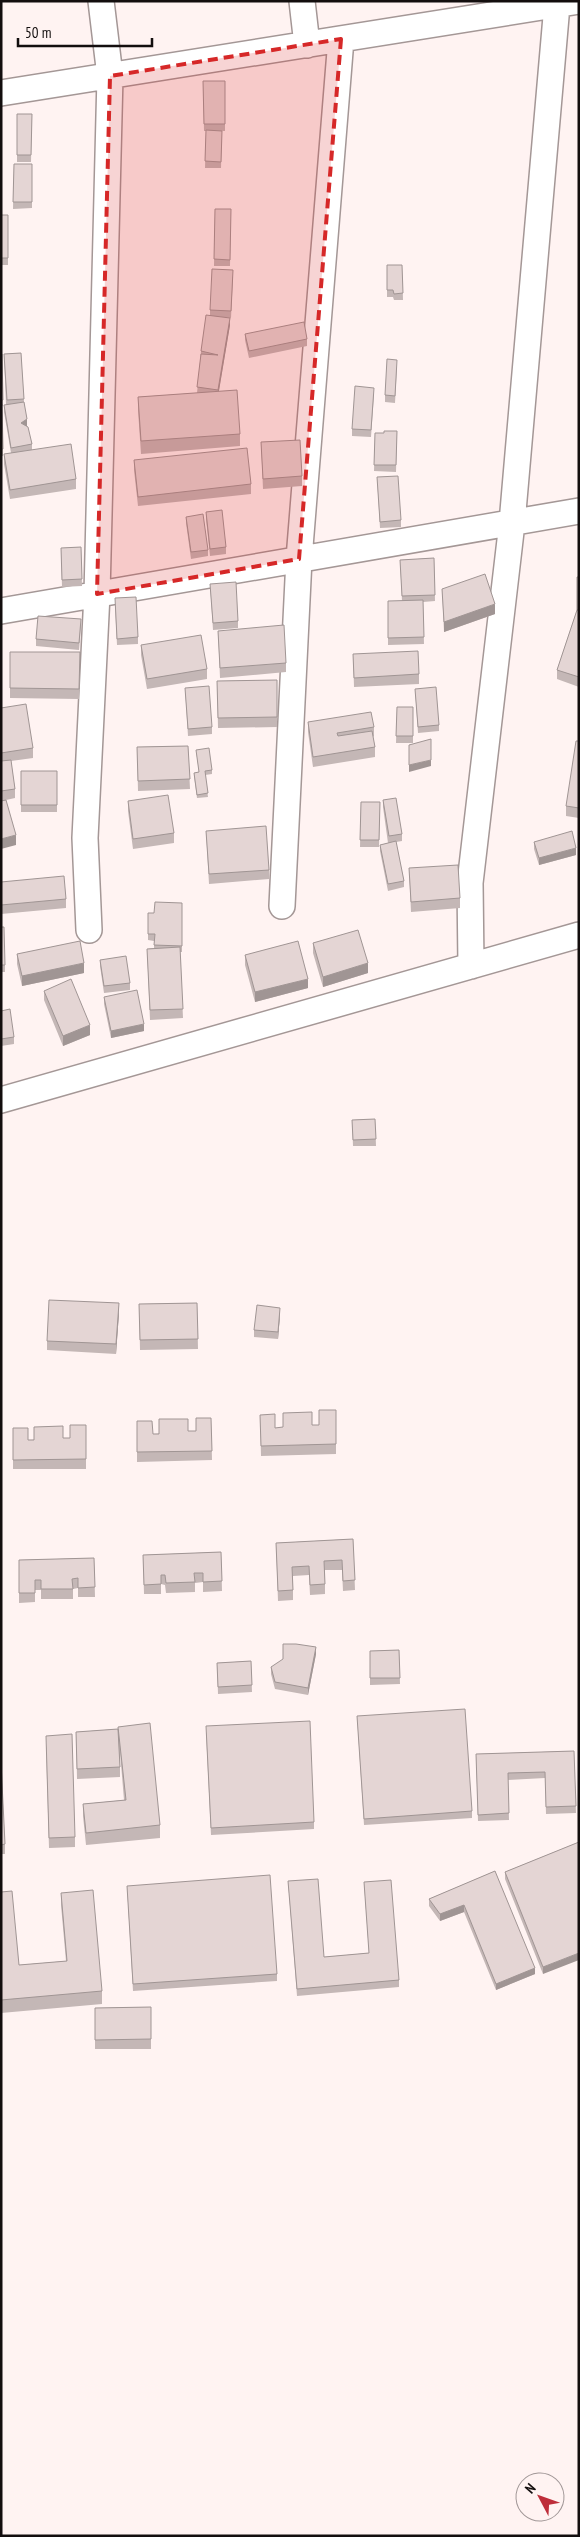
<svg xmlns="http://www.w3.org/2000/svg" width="580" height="2537" viewBox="0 0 580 2537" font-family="'PT Sans Narrow',sans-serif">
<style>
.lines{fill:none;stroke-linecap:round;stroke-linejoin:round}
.minor-casing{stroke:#a49796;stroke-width:28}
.minor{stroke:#fff;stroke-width:25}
.wall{fill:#c4b7b6}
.shaded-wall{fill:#a09594}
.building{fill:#e4d5d4;stroke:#a09594}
.marked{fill:#d62828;fill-opacity:0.2;stroke:#d62828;stroke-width:4;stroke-dasharray:10 6;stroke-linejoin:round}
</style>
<rect width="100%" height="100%" fill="#fff3f2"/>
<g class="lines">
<defs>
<path id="minor" d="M302 1 307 45
M1 93 579 1
M1 611 579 511
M282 906 299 559 341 39
M89 930 85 838 97 594 110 76 101 1
M471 966 470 883 512 523 557 5
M1 1100 579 935"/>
</defs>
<use href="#minor" class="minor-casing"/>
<use href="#minor" class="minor"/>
</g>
<path class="wall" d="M203 81H225V131H222L221 168H205L206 131H204Z
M17 114H32L31 162H17Z
M14 164H32V208L13 209Z
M215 209H231L230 266H214Z
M1 215H8V265H1Z
M387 265H402L403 300H394L393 297H387Z
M233 276 231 318 220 317 230 325 219 391 240 434V446L141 454 138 410V397L197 393 201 351 210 316V310Z
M245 334 307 339V346L249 358 245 340Z
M21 353 24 402 27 426H26L32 444V450L76 479V489L10 499 4 464V454L11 453 4 412V405H6L4 354Z
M1 354 3 400V406H2L3 456H2L1 469Z
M397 366 395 403 385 402V395Z
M374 394 371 437 352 436V429Z
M397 431 396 472 374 471 375 433H384Z
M261 442 302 476V486L263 489Z
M134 460 251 484V494L138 506 134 470Z
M377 477 401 520V527L380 528Z
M206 512 226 547V554L210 556 206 519Z
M186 517 208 550V556L191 559 186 523Z
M81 547 82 586 62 587 61 548Z
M434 558 435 601 423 602 424 644 388 645V601H402L400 560Z
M579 577V687L557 679V670L577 610Z
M210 584 238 621V628L213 630Z
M442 589 495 614 444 632Z
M115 605 138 637V644L117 645Z
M81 626 79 650 36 646V639Z
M218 631 286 663V672L220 678Z
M141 645 207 669V679L147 689 141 655Z
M10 652H80L79 699 10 698Z
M353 654 419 674V684L354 687Z
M277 680V727L218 728 217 681Z
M185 688 212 727V734L188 736Z
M415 689 439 725V731L418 733Z
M397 707H413V743H396Z
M1 708 33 748V758L11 761 15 789V798L6 800 16 845 1 801Z
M308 722 374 727V736L373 737 375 747V757L313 767 308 732Z
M579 741V818L566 816V806Z
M188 746 190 789 138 791 137 747Z
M196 750 212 770V774L205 775 208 797 197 798 194 776V773L199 772Z
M21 771H57V812H21Z
M383 800 402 834V841L396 842 404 881V887L388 891 380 851V845L388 843 383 807Z
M128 801 174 833V843L133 849 128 811Z
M361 802H380L379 847H360Z
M206 831 269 870V879L209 884Z
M534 842 576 855 539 865 534 849Z
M409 868 460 898V908L411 912Z
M1 882 66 899V908L1 914Z
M182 903V952H180L183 1018 150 1020 147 949 154 948V941L148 940V913H154Z
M1 927 5 965V972H1Z
M313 943 368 973 323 987 313 953Z
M17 954 84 973 22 986 17 964Z
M245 955 308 988 255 1002 245 965Z
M100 960 130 983V990L104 993 100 966Z
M44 991 90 1035 63 1046 44 1000Z
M104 997 144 1031 111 1038 104 1004Z
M1 1011 14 1037V1044L1 1046Z
M375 1119 376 1146H353L352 1120Z
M197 1303 198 1349 140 1350 139 1304Z
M119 1313 116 1354 47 1350V1341Z
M280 1315 278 1339 254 1337V1330Z
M336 1410V1454L261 1456 260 1415 275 1428 319 1425Z
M211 1418 212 1460 137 1462V1421L153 1434 196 1431Z
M86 1425V1469H13V1428L28 1440 70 1438Z
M353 1539 355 1590 343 1591 342 1570H325V1594L310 1595 309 1575 293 1576V1600L278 1601 276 1543Z
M221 1552 222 1591 203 1592V1582L195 1583V1592L166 1593 165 1585 161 1584V1594H144L143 1555Z
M94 1558 95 1597H78V1588L73 1589V1599H41V1590H35V1602L19 1603V1560Z
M399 1650 400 1684 370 1685V1651Z
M316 1654 308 1695 275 1689 271 1674V1667Z
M251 1661 252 1692 218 1694 217 1663Z
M357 1716 472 1811V1818L364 1825Z
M118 1729 160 1825V1838L86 1845 83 1816V1804L124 1800 120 1752V1777L77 1779 76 1732Z
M206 1732 314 1822V1829L211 1835Z
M46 1745 75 1837V1847L49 1848Z
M574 1751 576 1813 546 1814 545 1778 508 1780 509 1820 478 1821 476 1754Z
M1 1762 5 1844V1854H1Z
M579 1842 543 1974 505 1879V1872Z
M495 1871 535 1974 496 1990 464 1912 440 1921 429 1906V1899Z
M288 1881 324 1957 369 1953 364 1882 399 1980V1987L297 1996Z
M127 1886 277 1974V1981L133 1991Z
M1 1892 19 1965 66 1961 61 1905V1893L102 1991V2004L1 2013Z
M151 2007V2049H95V2008Z"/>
<path class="shaded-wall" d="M230 318V325L218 396V390Z
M27 419V426L21 430V423Z
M495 604V614L444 632V622Z
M431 760V766L409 772V765Z
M16 835V845L1 849V839Z
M576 848V855L539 865V858Z
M84 963V973L22 986V976Z
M368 963V973L323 987V977Z
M308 979V988L255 1002V992Z
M144 1024V1031L111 1038V1031Z
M90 1025V1035L63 1046V1036Z
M119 1303V1313L116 1354V1344Z
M280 1308V1315L278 1339V1332Z
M316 1647V1654L308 1695V1688Z
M464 1905V1912L440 1921V1914Z
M579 1953V1960L543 1974V1967Z
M535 1968V1974L496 1990V1984Z"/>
<path class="building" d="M203 81H225V124H204Z
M17 114H32L31 155H17Z
M206 130 222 131 221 162 205 161Z
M14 164H32V202H13Z
M215 209H231L230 260 214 259Z
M1 215H8V258H1Z
M387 265H402L403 293 394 294 393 290H387Z
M212 269 233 270 231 311 210 310Z
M206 315 230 318 218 390 197 387 201 354 218 355 201 351Z
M304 322 307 339 249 351 245 334Z
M21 353 24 399 7 400 4 354Z
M1 354H2L3 400H1Z
M387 359 397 360 395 396 385 395Z
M355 386 374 388 371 430 352 429Z
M237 390 240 434 141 441 138 397Z
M24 402 27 419 21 423 28 427 32 444 11 448 4 405Z
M1 404H2L3 449H1Z
M384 431H397L396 465H374L375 433H384Z
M300 440 302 476 263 479 261 442Z
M71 444 76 479 10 490 4 454Z
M247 448 251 484 138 497 134 460Z
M398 476 401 520 380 522 377 477Z
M222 510 226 547 210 549 206 512Z
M203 514 208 550 191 552 186 517Z
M81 547 82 579 62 580 61 548Z
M434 558 435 595 402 596 400 560Z
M485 574 495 604 444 622 442 589Z
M577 577H579V610H577Z
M236 582 238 621 213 623 210 584Z
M136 597 138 637 117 639 115 598Z
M423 600 424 637 388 638V601Z
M577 610H579V677L557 670Z
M38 616 81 619 79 643 36 639Z
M284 625 286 663 220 668 218 631Z
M201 635 207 669 147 679 141 645Z
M418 651 419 674 354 678 353 654Z
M10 652H80L79 689 10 688Z
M277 680V717L218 718 217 681Z
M209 686 212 727 188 729 185 688Z
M436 687 439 725 418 727 415 689Z
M26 704 33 748 1 753V708Z
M397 707H413V736H396Z
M371 712 374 727 337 733 338 736 372 731 375 747 313 757 308 722Z
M431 739V760L409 765V745Z
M576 741H579V808L566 806Z
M188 746 190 779 138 781 137 747Z
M209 748 212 770 205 771 208 793 197 795 194 773 199 772 196 750Z
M11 760 15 789 1 791V761Z
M21 771H57V805H21Z
M168 795 174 833 133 839 128 801Z
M396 798 402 834 389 836 383 800Z
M6 800 16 835 1 839V801Z
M361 802H380L379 840H360Z
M266 826 269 870 209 874 206 831Z
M572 831 576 848 539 858 534 842Z
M396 841 404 881 388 884 380 845Z
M458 865 460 898 411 902 409 868Z
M64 876 66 899 1 905V882Z
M155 902 182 903V946L154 945 155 934H148V913H154Z
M1 927H4L5 965H1Z
M358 930 368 963 323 977 313 943Z
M80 941 84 963 22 976 17 954Z
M298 941 308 979 255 992 245 955Z
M180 947 183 1009 150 1010 147 949Z
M126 956 130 983 104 986 100 960Z
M71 979 90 1025 63 1036 44 991Z
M137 990 144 1024 111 1031 104 997Z
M10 1009 14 1037 1 1039V1011Z
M375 1119 376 1139 353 1140 352 1120Z
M49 1300 119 1303 116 1344 47 1341Z
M197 1303 198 1339 140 1340 139 1304Z
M257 1305 280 1308 278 1332 254 1330Z
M319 1410H336V1444L261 1446 260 1415 275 1414V1428L283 1427V1413L312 1412V1425H319Z
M196 1418H211L212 1451 137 1452V1421H152L153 1434H159V1419H188V1431H196Z
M70 1425H86V1459L13 1460V1428H28V1440H34V1427L63 1426V1438H70Z
M353 1539 355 1580 343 1581 342 1560 324 1561 325 1584 310 1585 309 1566 292 1567 293 1590 278 1591 276 1543Z
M221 1552 222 1581 203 1582V1573H194L195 1582 166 1583 165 1575H161V1584L144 1585 143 1555Z
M94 1558 95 1587 78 1588V1578L72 1579 73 1589H41V1580H35V1593H19V1560Z
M283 1644H296L316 1647 308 1688 275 1682 271 1667 283 1659Z
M399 1650 400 1678H370V1651Z
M251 1661 252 1685 218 1687 217 1663Z
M465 1709 472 1811 364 1819 357 1716Z
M310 1721 314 1822 211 1828 206 1726Z
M150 1723 160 1825 86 1833 83 1804 126 1800 118 1727Z
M118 1729 120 1767 77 1769 76 1732Z
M72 1734 75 1837 49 1838 46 1736Z
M574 1751 576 1806 546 1807 545 1772 508 1773 509 1813 478 1815 476 1754Z
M1 1762 5 1844 1 1845Z
M579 1842V1953L543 1967 505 1872Z
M495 1871 535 1968 496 1984 464 1905 440 1914 429 1899Z
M270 1875 277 1974 133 1984 127 1886Z
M318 1879 324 1957 369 1953 364 1882 391 1880 399 1980 297 1989 288 1881Z
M93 1890 102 1991 1 2000V1892L12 1891 19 1965 67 1961 61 1893Z
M151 2007V2039L95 2040V2008Z"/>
<path class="marked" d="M341 39 299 559 97 594 110 76Z"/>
<rect width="580" height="2537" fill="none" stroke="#130e0e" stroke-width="5"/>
<g transform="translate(540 2497) rotate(311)"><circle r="24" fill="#fff3f2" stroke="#a19797"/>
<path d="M0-4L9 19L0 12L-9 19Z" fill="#be2e3a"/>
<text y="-8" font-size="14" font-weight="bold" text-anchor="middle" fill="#130e0e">N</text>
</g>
<path d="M18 38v8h134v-8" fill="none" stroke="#130e0e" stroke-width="2.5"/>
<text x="25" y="38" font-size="15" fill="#130e0e" stroke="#fff3f2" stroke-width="4" paint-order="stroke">50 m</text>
</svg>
